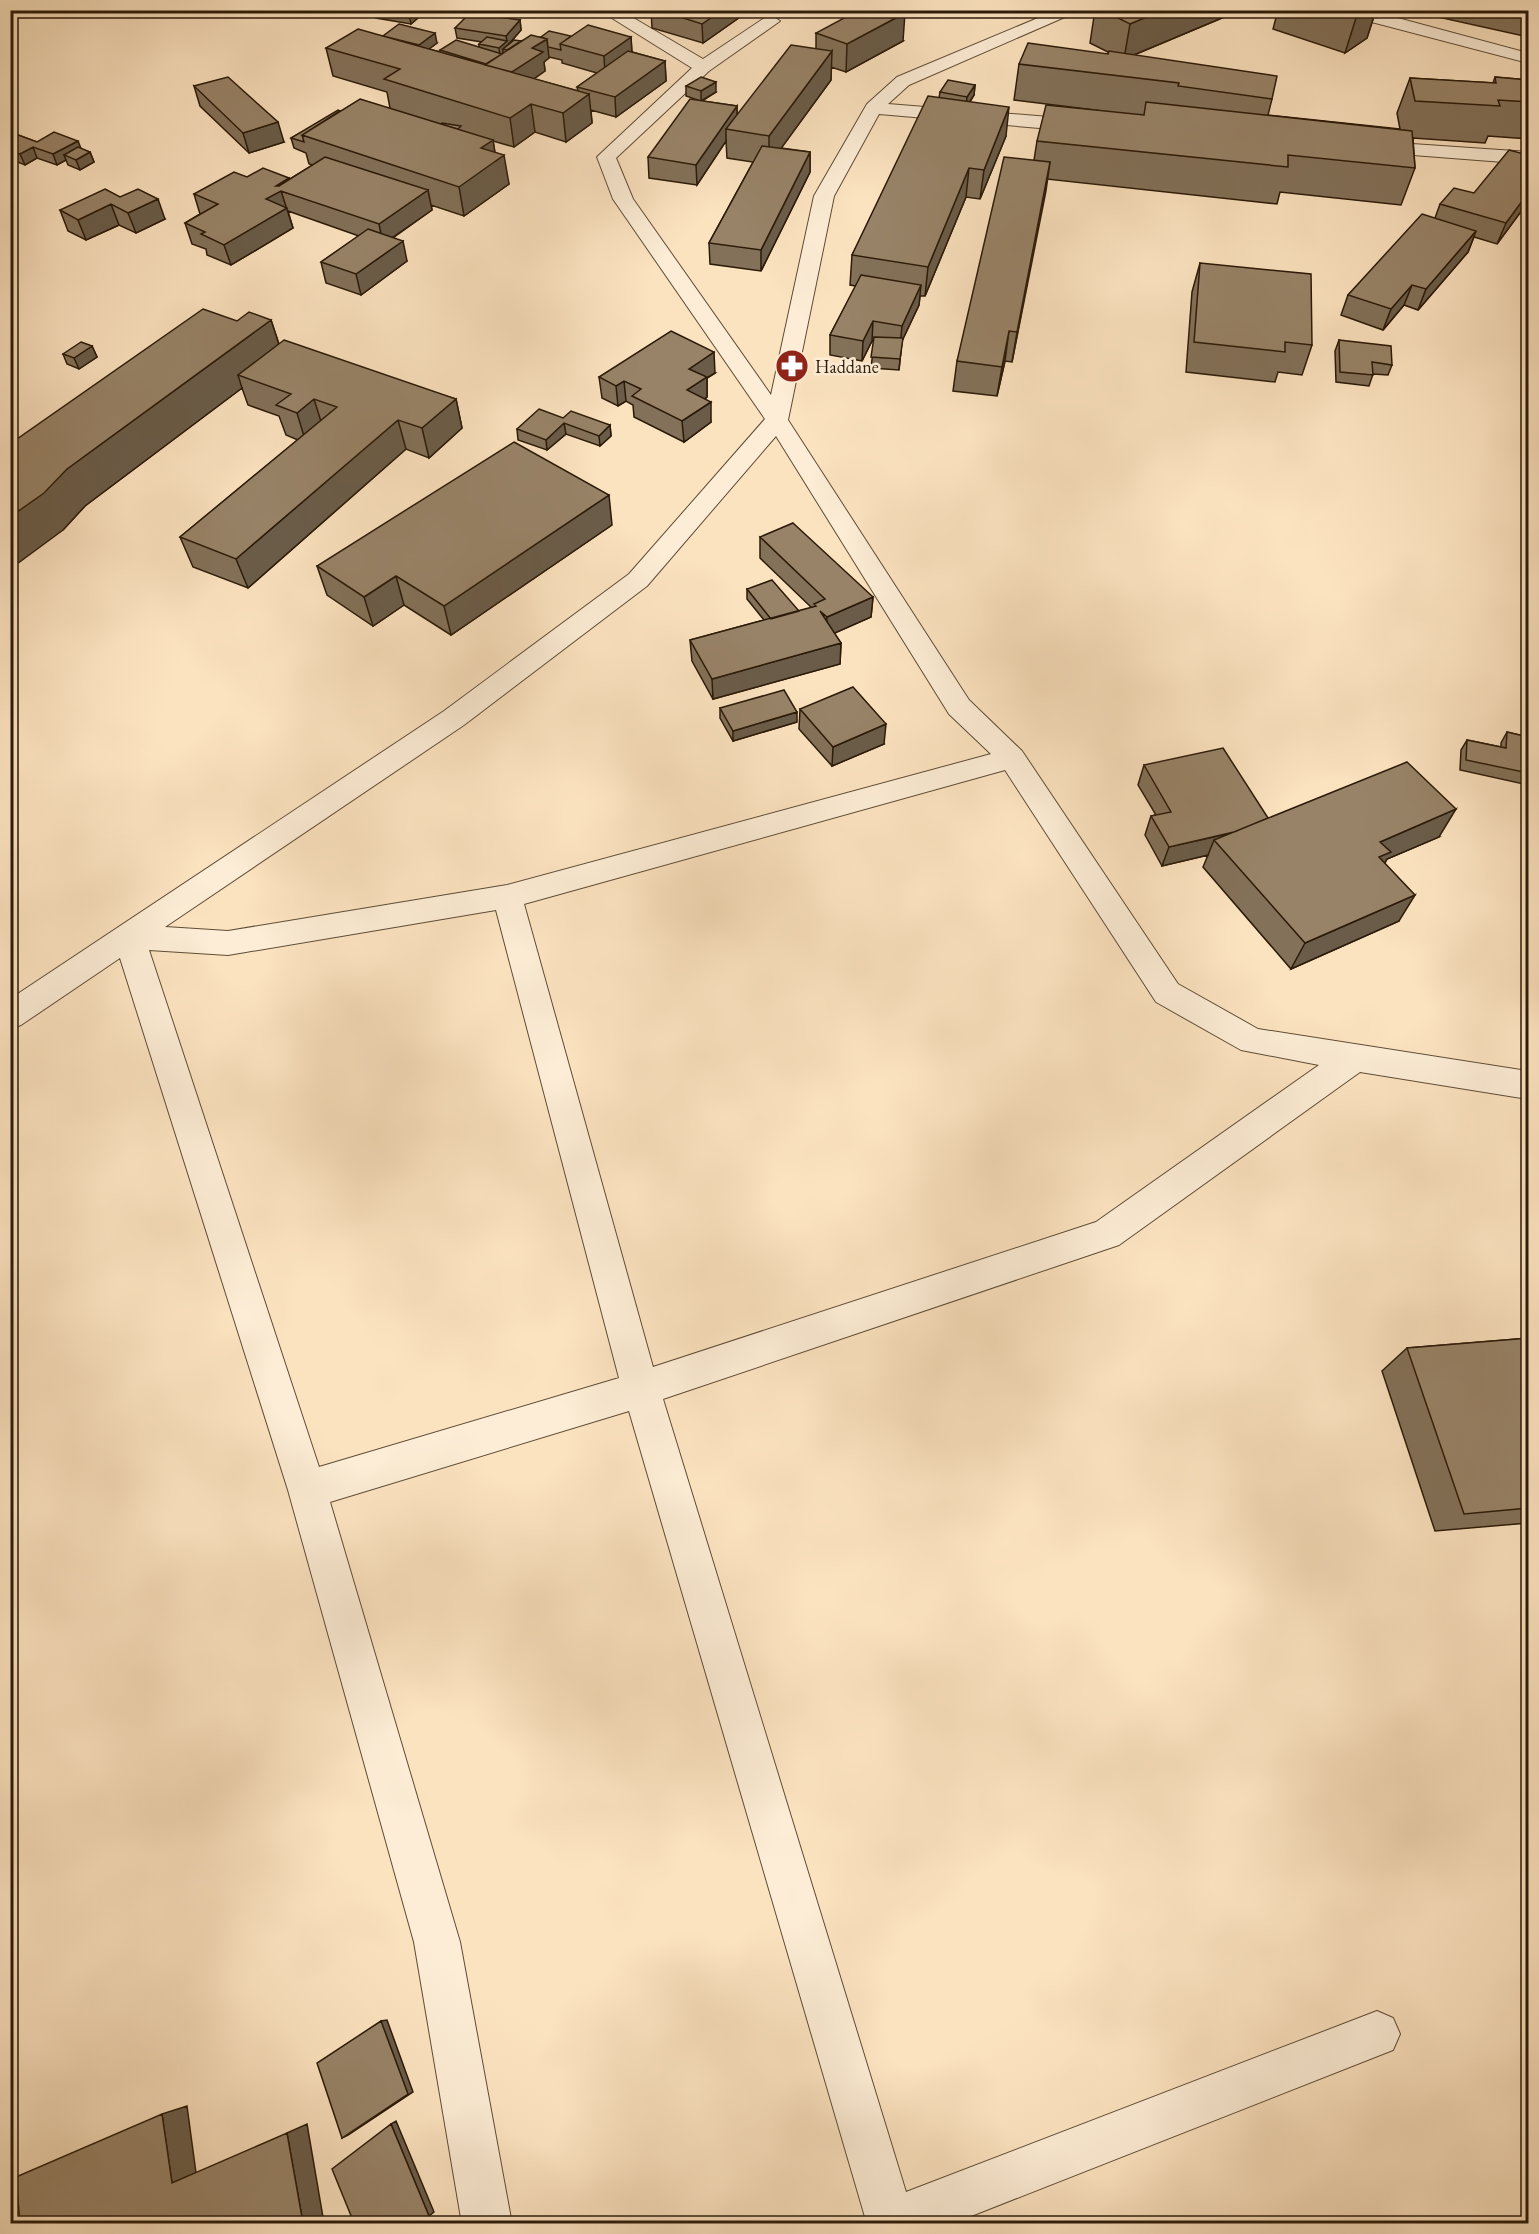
<svg xmlns="http://www.w3.org/2000/svg" width="1539" height="2234" viewBox="0 0 1539 2234" font-family="'EB Garamond',serif">
<style>
.lines{fill:none;stroke-linecap:round;stroke-linejoin:round}
.minor-casing{stroke:#5f4c36;stroke-width:2}
.minor{fill:#fdedd6;fill-rule:evenodd}
.wall{fill:#837159;stroke:#2b1a08;stroke-width:1.5;fill-rule:evenodd}
.shaded-wall{fill:#6a5c49;stroke:#2b1a08;stroke-width:1.5}
.building{fill:#988368;stroke:#2b1a08;stroke-width:1.5}
.labels{text-anchor:middle;dominant-baseline:central;stroke-width:5;stroke-linejoin:round;paint-order:stroke}
.far-poi-label{font-size:18px;fill:#2b1a08;stroke:#fdedd6;text-anchor:start}
</style>
<rect width="100%" height="100%" fill="#fce3c0"/>
<filter id="stains"><feTurbulence type="fractalNoise" baseFrequency=".00333" numOctaves="4"/><feColorMatrix values="0 0 0 0 .2 0 0 0 0 .09 0 0 0 0 .02 0 0 0 .5 -.17"/></filter>
<radialGradient id="worn" r=".72"><stop offset=".6" stop-color="#630" stop-opacity="0"/><stop offset="1" stop-color="#630" stop-opacity=".3"/></radialGradient>
<g class="lines">
<defs>
<path id="minor" d="M599 10H620L703 59 766 17 772 16 780 21 709 71 616 158 633 199 771 395 814 196 867 104 897 77 1057 10H1081L909 85 888 104 1086 120 1093 122 1095 126 1093 130 1086 132 879 114 834 196 788 420 969 700 1022 751 1178 984 1258 1029 1528 1071V1099L1360 1072 1119 1245 663 1399 906 2192 1377 2011 1393 2018 1400 2034 1393 2050 951 2224H863L865 2217 629 1411 330 1502 460 1942 512 2224H462L414 1942 288 1490 120 958 21 1025 10 1029V999L444 711 629 574 765 419 613 199 597 157 692 68ZM776 436 949 714 991 754 507 885 228 931 165 927 464 725 647 586ZM1005 770 1156 1002 1241 1050 1319 1065 1096 1222 653 1367 524 904ZM496 910 619 1378 319 1467 149 950 228 955Z
M1339 10H1368L1528 53V63L1341 14Z
M1368 141 1528 152V164L1361 151 1359 147Z"/>
</defs>
<use href="#minor" class="minor-casing"/>
<use href="#minor" class="minor"/>
</g>
<path class="wall" d="M374 10H427L411 24 376 18Z
M651 10H750L703 43 652 28Z
M985 10H1006L999 15Z
M1095 10H1241L1134 55 1272 99 1268 115 1400 129 1397 113 1410 78 1493 83 1495 77 1528 80V139L1488 136 1485 143 1413 138 1415 168 1401 205 1280 192 1277 204 1047 179 1012 362 1005 361 997 396 953 391 957 361 1034 160 1037 141 1111 112 1014 100 1019 64 1108 54V52L1090 43Z
M1278 10H1376L1367 38 1345 53 1273 29Z
M1441 10H1528V37L1438 17Z
M520 20 521 30 510 43 541 37H631L632 52 665 61 666 81 616 117 591 110 592 123 566 142 535 132 514 147 493 141 495 152 509 184 464 216 431 205 432 210 393 238 407 261 361 295 326 283 321 262 359 236 288 211 293 228 231 265 207 255 206 249 192 244 185 223 200 214 194 194 290 179 313 165 309 164 306 153 294 148 291 138 340 111 390 108 387 92 333 76 326 48 383 36 437 43 429 49 440 52V50L479 47V44L482 42 457 38 455 28ZM549 57 562 60V63L597 73 577 87 578 91 534 79 545 71 544 62 549 58Z
M816 33 903 41 846 72 831 67V80L781 148 810 152V172L761 271 710 264 709 243 753 162 727 158 726 141 697 185 649 178 648 157 698 100 686 96V86L716 92 702 101 737 106V115L816 49Z
M975 85 974 95 970 102 1006 136 980 199 966 197 925 296H920L919 305 902 341 899 370 871 368 874 342 872 341 862 361 830 355V335L856 286 850 285 852 255 939 98 940 92Z
M194 86 284 142 249 153 200 106Z
M10 132 37 142 81 149 90 152 94 162 80 170 68 165 66 160 57 165 37 158 25 165 10 159Z
M1474 193 1528 202 1497 244 1474 237 1468 252 1418 310 1404 305 1383 330 1341 315 1348 295 1435 218 1440 204Z
M120 197 165 219 136 233 119 225 86 240 68 231 60 210Z
M1200 263 1312 345 1302 375 1278 372 1275 382 1186 372 1192 292Z
M271 320 279 344 456 399 462 428 429 458 406 449 248 588 193 567 180 537 298 440 286 435 279 416 248 405 242 388 85 506 63 530 237 321Z
M1339 340 1392 365 1388 375 1373 374 1369 386 1336 382 1335 351Z
M92 346 97 357 79 369 67 364 63 354Z
M715 373 707 378V397L705 399 711 422 684 442 634 417 633 405 626 401 618 406 602 398 599 377Z
M563 418 610 425 611 436 600 446 566 434 547 450 518 440 517 429Z
M612 525 451 635 404 605 373 626 327 595 317 566Z
M760 537 873 597 871 617 834 633 841 643 840 664 713 699 692 661 690 640 764 620 747 599V589L799 611 812 608 760 558Z
M720 708 797 722 733 741 720 718Z
M800 709 884 744 832 766 799 729Z
M1507 732 1528 737V785L1460 770 1461 750 1467 740 1501 747V743Z
M1144 765 1268 818 1439 837 1387 859 1385 863 1399 921 1291 969 1203 867 1208 855 1162 866 1145 835 1151 816 1156 815 1138 785Z
M1528 1338V1523L1435 1531 1382 1371 1407 1348Z"/>
<path class="shaded-wall" d="M414 10H427L411 24 409 14Z
M722 10H750L703 43 702 24Z
M1000 10H1006L999 15Z
M1163 10H1241L1124 59 1130 24Z
M1367 10H1376L1367 38 1345 53 1356 18Z
M905 13 903 41 846 72 847 44Z
M520 20 521 30 507 46 503 49V55L500 58 499 48 507 41 506 36Z
M435 33 437 43 421 55 419 45Z
M631 37 632 56 605 75 604 56Z
M547 39 549 58 544 62 545 71 510 95 507 76 532 48Z
M832 51 831 80 769 165V136Z
M665 61 666 81 616 117 615 97Z
M716 82V92L701 101V91Z
M975 85 974 95 966 107 967 97Z
M589 94 592 123 566 142 563 113Z
M531 104 535 132 514 147 510 118Z
M737 106V126L726 129V141L697 185 696 165Z
M1009 107 1006 136 980 199 984 170Z
M278 122 284 142 249 153 243 133Z
M493 140 496 161 504 155 509 184 464 216 459 187 481 148Z
M78 141 82 151 64 155 66 160 57 165 53 154Z
M33 147 37 158 25 165 20 154Z
M90 152 94 162 80 170 76 160Z
M810 152V172L761 271V250Z
M1050 162 1046 191 1012 362 1017 332Z
M969 168 966 197 925 296 928 267Z
M289 178 294 195 281 191 293 228 231 265 224 245 266 199 276 186Z
M428 190 432 210 383 244 379 224Z
M1528 193V202L1497 244 1506 223Z
M158 199 165 219 136 233 128 213Z
M111 204 119 225 86 240 78 220Z
M1476 231 1468 252 1418 310 1426 289Z
M403 241 407 261 361 295 356 274Z
M921 285 919 305 902 341 899 370 902 341 900 346 902 326Z
M1412 285 1404 305 1383 330 1391 309Z
M271 320 283 357 238 375 242 388 85 506 63 530 10 569V517L67 469Z
M873 321 872 341 862 361 863 341Z
M1009 331 1005 361 997 396 1002 367Z
M92 346 97 357 79 369 74 358Z
M714 352 715 373 707 378V397L688 411 687 390 689 369Z
M624 381 626 401 618 406 616 386Z
M314 399 323 428 306 443 297 413Z
M456 399 462 428 429 458 422 428Z
M711 402V422L684 442 682 421Z
M398 420 406 449 248 588 236 559Z
M564 423 566 434 547 450 546 440Z
M610 425 611 436 600 446 599 436Z
M609 495 612 525 451 635 444 606Z
M396 576 404 605 373 626 364 597Z
M873 597 871 617 826 637 827 617Z
M841 643 840 664 713 699 712 679Z
M797 712V722L733 741V731Z
M886 724 884 744 832 766 833 747Z
M1456 809 1439 837 1387 859 1375 879 1380 842Z
M1272 824 1214 840 1208 855 1162 866 1169 847Z
M1415 895 1399 921 1291 969 1305 943Z
M387 2020 413 2092 348 2135 342 2138 381 2021Z
M187 2106 196 2173 172 2183 162 2114Z
M396 2121 434 2212 429 2216 391 2124Z
M307 2124 324 2223H303L287 2133Z"/>
<path class="building" d="M386 10H414L409 14Z
M658 10H722L702 24Z
M859 10H897L905 13 847 44 816 33Z
M1102 10H1163L1130 24Z
M1332 10H1367L1356 18Z
M470 13 520 20 506 36 455 28Z
M399 24 435 33 419 45 383 36Z
M588 25 631 37 604 56 560 44Z
M358 29 589 94 563 113 531 104 510 118 384 79 400 69 326 48Z
M549 31 571 36 560 44 561 50 548 47 547 39 541 37Z
M531 35 547 39 532 48 543 52 512 72 485 65Z
M487 37 507 41 499 48 479 44Z
M456 40 502 54 486 64 440 50Z
M514 40 521 41 507 50 503 49Z
M1028 43 1108 54 1109 51 1277 76 1272 99 1178 86 1179 83 1019 64Z
M791 45 832 51 769 136 726 129Z
M628 51 665 61 615 97 577 87Z
M228 77 278 122 243 133 194 86Z
M701 77 716 82 701 91 686 86Z
M1495 77 1528 80V102L1498 100 1500 106 1415 101 1410 78 1496 83Z
M948 80 975 85 967 97 940 92Z
M928 96 1009 107 984 170 969 168 928 267 852 255Z
M360 99 493 140 481 148 504 155 459 187 302 135Z
M690 99 737 106 696 165 648 157Z
M1146 102 1412 131 1415 168 1288 155V167L1037 141 1046 105 1144 115Z
M338 110 340 111 302 135 304 142 291 138Z
M442 123 461 126 458 129 441 124Z
M10 132 37 142 54 132 78 141 53 154 33 147 20 154 10 151Z
M762 146 810 152 761 250 709 243Z
M78 147 90 152 76 160 64 155Z
M1509 150 1528 155V193L1506 223 1440 204 1454 188 1474 193Z
M325 157 428 190 379 224 281 191 266 199 287 208 224 245 201 234 205 232 185 223 218 204 194 194 234 172 247 177 263 168 289 178 276 186H279Z
M1004 157 1050 162 1017 332 1009 331 1002 367 957 361Z
M105 189 120 197 138 189 158 199 128 213 111 204 78 220 60 210Z
M1422 214 1476 231 1426 289 1412 285 1391 309 1348 295Z
M368 229 403 241 356 274 321 262Z
M1200 263 1311 274 1312 345 1285 342V352L1194 342Z
M861 275 921 285 902 326 873 321 863 341 830 335Z
M203 309 237 321 249 312 271 320 67 469 44 493 10 517V444Z
M671 331 714 352 689 369 707 377 687 390 711 402 682 421 632 396 641 389 624 381 616 386 599 377Z
M874 337 903 338 900 359 871 357Z
M284 340 456 399 422 428 398 420 236 559 180 537 337 407 314 399 297 413 276 405 291 394 238 375Z
M1339 340 1391 346 1392 365 1372 362 1373 375 1340 372Z
M81 342 92 346 74 358 63 354Z
M539 409 563 418 571 411 610 425 599 436 564 423 546 440 517 429Z
M514 442 609 495 444 606 396 576 364 597 317 566Z
M793 523 873 597 827 617 820 611 841 643 712 679 690 640 816 606 814 604 825 599 760 537Z
M772 580 799 611 771 619 747 589Z
M853 687 886 724 833 747 800 709Z
M784 690 797 712 733 731 720 708Z
M1507 732 1528 737V773L1466 760 1467 740 1506 748Z
M1223 748 1268 818 1234 832 1169 847 1151 816 1171 812 1144 765Z
M1407 762 1456 809 1380 842 1391 852 1379 857 1415 895 1305 943 1214 840Z
M1528 1338V1508L1464 1514 1407 1348Z
M381 2021 408 2094 342 2138 317 2063Z
M162 2114 172 2183 287 2133 303 2223H20L16 2177Z
M391 2124 429 2216 420 2223H354L332 2169Z"/>
<defs>
<symbol id="pharmacy-disc" viewBox="-11 -11 22 22"><circle r="9.5" fill="#8f2418" stroke="#fdedd6"/><path d="M-2-6h4v4h4v4h-4v4h-4v-4h-4v-4h4Z" fill="#fff"/></symbol>
</defs>
<g fill-rule="evenodd">
<use href="#pharmacy-disc" x="773" y="347" width="38" height="38"/>
</g>
<g class="labels">
<g class="far-poi-label">
<text x="815" y="366">Haddane</text>
</g>
</g>
<rect width="1539" height="2234" fill="none" stroke="#fce3c0" stroke-width="36"/>
<rect x="12" y="12" width="1515" height="2210" fill="none" stroke="#2b1a08" stroke-width="3"/>
<rect x="18" y="18" width="1503" height="2198" fill="none" stroke="#2b1a08" stroke-width="1.5"/>
<rect width="100%" height="100%" filter="url(#stains)"/>
<rect width="100%" height="100%" fill="url(#worn)"/>
</svg>
